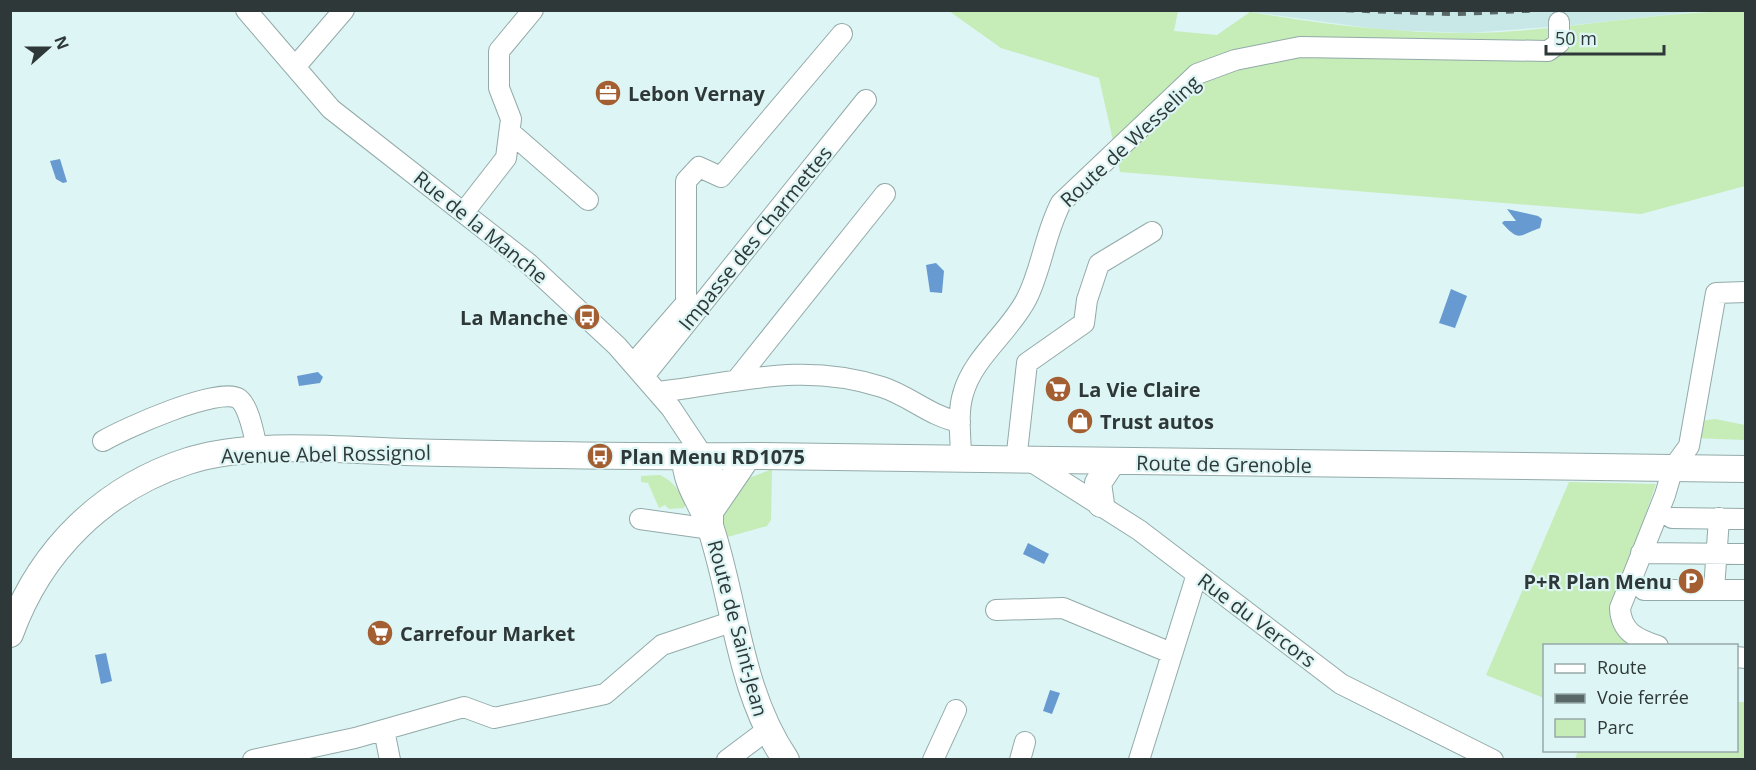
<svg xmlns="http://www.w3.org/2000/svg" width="1756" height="770" viewBox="0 0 1756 770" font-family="'Open Sans',sans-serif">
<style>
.built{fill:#c8e8e7}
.green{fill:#c6ecb8}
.water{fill:#679ad1}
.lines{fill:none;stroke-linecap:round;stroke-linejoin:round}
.minor-casing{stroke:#93aaa9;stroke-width:22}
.major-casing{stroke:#93aaa9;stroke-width:28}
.minor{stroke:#fff;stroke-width:20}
.major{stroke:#fff;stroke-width:26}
.rail{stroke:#5a6767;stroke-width:4.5;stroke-dasharray:8 8;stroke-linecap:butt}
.labels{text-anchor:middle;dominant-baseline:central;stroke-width:4.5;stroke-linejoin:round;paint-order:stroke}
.poi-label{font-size:20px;font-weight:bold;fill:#2f3838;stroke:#ddf5f4;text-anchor:start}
.street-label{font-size:20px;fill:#2f3838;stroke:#ddf5f4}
</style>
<rect width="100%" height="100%" fill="#ddf5f4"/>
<path class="built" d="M1244 11H1701L1574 25 1469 33 1384 30Z"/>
<path class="green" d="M949 11H1178L1174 31 1217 35 1250 12C1322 24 1394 33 1468 33 1561 32 1653 11 1745 11V186L1641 214 1120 172 1099 78 1001 48Z
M1715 419 1745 425V440L1691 438 1694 422Z
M772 469 771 520 767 526 724 538 723 508 744 480Z
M660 475C673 481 679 491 686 503L684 508 669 509 665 505 659 508 648 483 641 482V476Z
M1569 482 1656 484 1610 618C1617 633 1623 641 1639 645L1544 646V698L1486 675Z
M1737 702H1745V759H1575L1578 751 1736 750Z"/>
<path class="water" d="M60 159 67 182 63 183 56 179 50 161Z
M1507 209 1538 216 1542 219 1540 228C1519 235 1520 243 1502 223L1504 221H1516Z
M936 263 944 271 942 293 930 292 926 265Z
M1451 289 1467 296 1455 328 1439 323Z
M318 372 323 377 320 383 299 386 297 376Z
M1028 543 1049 554 1044 564 1023 554Z
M106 653 112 681 101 684 95 655Z
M1050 690 1060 693 1052 714 1043 711Z"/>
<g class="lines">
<defs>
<path id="minor" d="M246 10 331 109 529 264 617 346 671 408 703 456
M295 67 344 10
M510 132 588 200
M464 212 506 158 511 119 499 88V51L533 10
M633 364 686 303V181L699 167 721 177 842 34
M644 376 866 100
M738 378 885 194
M657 392C737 383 801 361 882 387 910 396 931 417 960 422
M103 441C123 429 221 385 239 399 250 408 254 437 258 451
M961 458C961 438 957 414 963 394 973 357 1010 332 1027 298 1042 268 1045 233 1061 203L1197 74 1235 60 1300 47 1548 51 1559 43V22
M1016 461 1027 363 1084 323 1087 300 1099 264 1152 232
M1032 462 1139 530 1341 684 1493 760
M1672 518 1746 519
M640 519 711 529
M1641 553 1746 554
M1644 590H1746
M1714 590 1719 518
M996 610 1063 608 1171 653
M1658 646C1637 639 1621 632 1620 608L1665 495 1673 468 1689 446 1716 293 1746 292
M1736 657 1746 658
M384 730 390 760
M253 760 355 738 464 707 494 718 605 694 662 645 734 621
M727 760 767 730
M933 760 956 710
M1020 760 1025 742
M1139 760 1197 574"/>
<path id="major" d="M685 456C686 488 702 501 711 529 736 606 739 691 786 760
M703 456 710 474V523
M1101 504 1098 483 1112 462
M711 510 748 456
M10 634C40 550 104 488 188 461 249 441 341 450 405 452 523 455 640 457 758 456L1746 469"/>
</defs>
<use href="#minor" class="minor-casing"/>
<use href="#major" class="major-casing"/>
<use href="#minor" class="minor"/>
<use href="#major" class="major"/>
<path class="rail" d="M1346 10 1454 14 1538 10"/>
</g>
<defs>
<symbol id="office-disc" viewBox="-11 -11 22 22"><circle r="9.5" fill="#a35e31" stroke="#ddf5f4"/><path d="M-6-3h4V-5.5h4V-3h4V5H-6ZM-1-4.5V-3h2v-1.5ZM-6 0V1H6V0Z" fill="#fff"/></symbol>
<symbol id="bus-disc" viewBox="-11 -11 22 22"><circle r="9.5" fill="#a35e31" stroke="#ddf5f4"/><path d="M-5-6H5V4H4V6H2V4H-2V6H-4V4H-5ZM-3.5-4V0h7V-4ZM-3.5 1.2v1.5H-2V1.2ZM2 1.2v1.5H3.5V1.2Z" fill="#fff"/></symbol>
<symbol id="supermarket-disc" viewBox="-11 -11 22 22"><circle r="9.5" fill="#a35e31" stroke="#ddf5f4"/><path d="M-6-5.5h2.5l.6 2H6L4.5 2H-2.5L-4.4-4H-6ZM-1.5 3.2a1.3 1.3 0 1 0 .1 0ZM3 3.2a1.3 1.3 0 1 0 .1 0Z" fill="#fff"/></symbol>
<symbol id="shop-disc" viewBox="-11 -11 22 22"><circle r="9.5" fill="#a35e31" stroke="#ddf5f4"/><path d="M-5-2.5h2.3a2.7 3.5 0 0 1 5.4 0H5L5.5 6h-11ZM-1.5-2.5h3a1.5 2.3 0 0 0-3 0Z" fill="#fff"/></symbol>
<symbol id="parking-disc" viewBox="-11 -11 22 22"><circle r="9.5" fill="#a35e31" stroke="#ddf5f4"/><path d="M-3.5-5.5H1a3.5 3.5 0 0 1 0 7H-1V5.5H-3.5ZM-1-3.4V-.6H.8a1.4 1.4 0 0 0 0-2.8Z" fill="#fff"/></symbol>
</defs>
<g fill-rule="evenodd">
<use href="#office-disc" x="593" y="78" width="30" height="30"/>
<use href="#bus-disc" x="572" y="302" width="30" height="30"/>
<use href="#supermarket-disc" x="1043" y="374" width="30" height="30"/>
<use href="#shop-disc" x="1065" y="406" width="30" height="30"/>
<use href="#bus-disc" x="585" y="441" width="30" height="30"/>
<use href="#parking-disc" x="1676" y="566" width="30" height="30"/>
<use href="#supermarket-disc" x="365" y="618" width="30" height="30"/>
</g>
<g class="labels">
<g class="poi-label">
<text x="628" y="93">Lebon Vernay</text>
<text x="568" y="317" text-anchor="end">La Manche</text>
<text x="1078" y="389">La Vie Claire</text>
<text x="1100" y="421">Trust autos</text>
<text x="620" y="456">Plan Menu RD1075</text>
<text x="1672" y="581" text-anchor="end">P+R Plan Menu</text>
<text x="400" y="633">Carrefour Market</text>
</g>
<g class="street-label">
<text transform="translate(1130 141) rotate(-43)">Route de Wesseling</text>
<text transform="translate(481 227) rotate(39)">Rue de la Manche</text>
<text transform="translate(755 238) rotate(-51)">Impasse des Charmettes</text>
<text transform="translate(326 454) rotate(-1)">Avenue Abel Rossignol</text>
<text transform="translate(1224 464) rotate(1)">Route de Grenoble</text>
<text transform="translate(1257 620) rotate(37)">Rue du Vercors</text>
<text transform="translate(738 628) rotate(75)">Route de Saint-Jean</text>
</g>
</g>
<rect width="1756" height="770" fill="none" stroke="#2f3838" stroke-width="24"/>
<rect x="1543" y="644" width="195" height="108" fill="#ddf5f4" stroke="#97a9a9" stroke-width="1.5"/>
<rect x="1555" y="664" width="30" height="9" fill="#ffffff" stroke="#97a9a9" stroke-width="1.5"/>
<text x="1597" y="674" font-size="18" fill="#2f3838">Route</text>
<rect x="1555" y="694" width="30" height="9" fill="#5a6767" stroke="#97a9a9" stroke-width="1.5"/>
<text x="1597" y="704" font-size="18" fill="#2f3838">Voie ferrée</text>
<rect x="1555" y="719" width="30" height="18" fill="#c6ecb8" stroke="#97a9a9" stroke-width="1.5"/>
<text x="1597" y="734" font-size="18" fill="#2f3838">Parc</text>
<g transform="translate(48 48) rotate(69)" stroke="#ddf5f4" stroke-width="4.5" paint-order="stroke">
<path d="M0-4.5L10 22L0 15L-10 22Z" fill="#2f3838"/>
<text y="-9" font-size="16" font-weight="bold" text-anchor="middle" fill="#2f3838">N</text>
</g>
<path d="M1546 45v9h118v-9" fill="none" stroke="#2f3838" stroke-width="3"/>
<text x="1555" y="45" font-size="18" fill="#2f3838" stroke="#ddf5f4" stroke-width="4.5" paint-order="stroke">50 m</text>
</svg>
